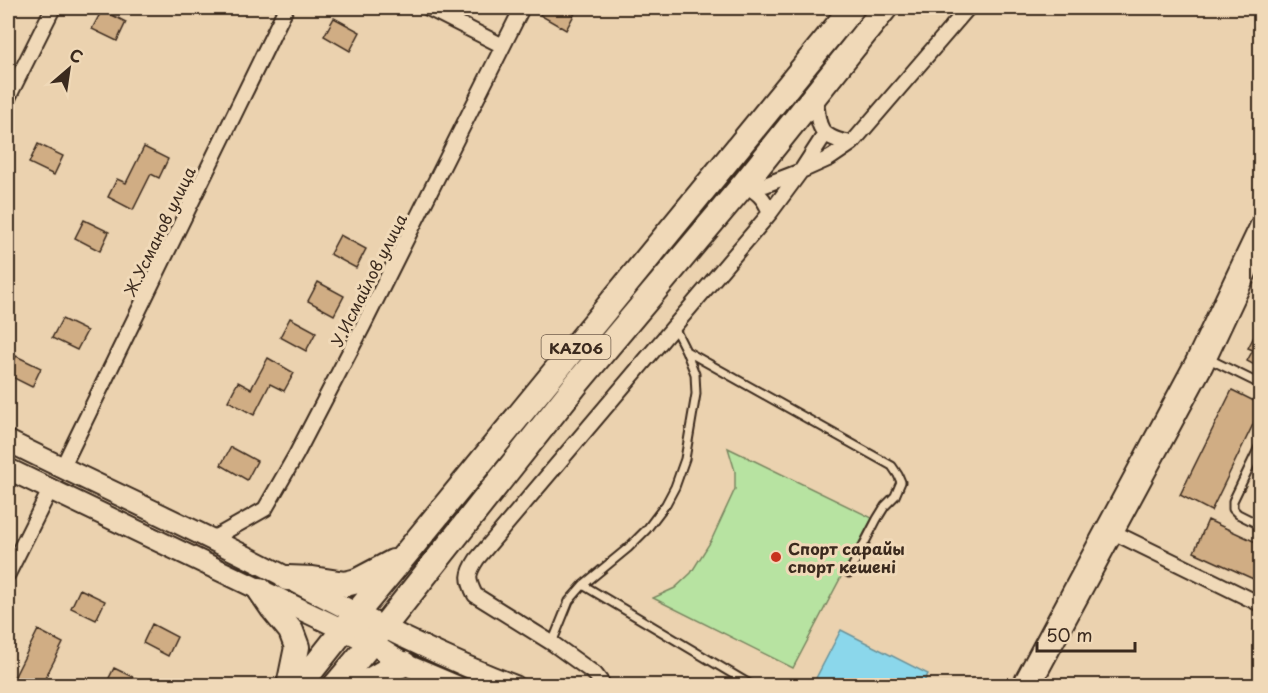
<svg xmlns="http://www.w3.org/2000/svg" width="1268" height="693" viewBox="0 0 1268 693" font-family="'Playpen Sans',sans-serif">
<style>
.green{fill:#b7e3a1;stroke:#798660;stroke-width:1.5}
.water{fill:#8bd7eb;stroke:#6b9299;stroke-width:1.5}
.building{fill:#d0ad84;stroke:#3b2a1e;stroke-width:1.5}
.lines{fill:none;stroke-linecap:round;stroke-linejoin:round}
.lane-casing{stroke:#3b2a1e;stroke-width:11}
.street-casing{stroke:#3b2a1e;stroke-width:18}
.secondary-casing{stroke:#3b2a1e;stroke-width:24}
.highway-casing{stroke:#3b2a1e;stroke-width:28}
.lane{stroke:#f0d9b8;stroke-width:7}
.street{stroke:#f0d9b8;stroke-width:14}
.secondary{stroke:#f0d9b8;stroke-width:20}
.highway{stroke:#f0d9b8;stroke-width:24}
.poi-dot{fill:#c8321e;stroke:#f0d9b8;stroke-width:2}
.labels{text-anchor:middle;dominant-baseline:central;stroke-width:6;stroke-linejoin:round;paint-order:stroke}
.shield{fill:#f0d9b8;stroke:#715e4c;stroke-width:1.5}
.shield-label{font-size:15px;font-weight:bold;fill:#3b2a1e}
.street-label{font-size:16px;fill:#3b2a1e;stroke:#f0d9b8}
.poi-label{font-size:16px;font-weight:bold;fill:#3b2a1e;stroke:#f0d9b8;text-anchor:start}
</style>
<rect width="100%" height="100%" fill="#ebd2af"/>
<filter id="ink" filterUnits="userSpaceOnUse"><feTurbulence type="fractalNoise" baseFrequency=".0167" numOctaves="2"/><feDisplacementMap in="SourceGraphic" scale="12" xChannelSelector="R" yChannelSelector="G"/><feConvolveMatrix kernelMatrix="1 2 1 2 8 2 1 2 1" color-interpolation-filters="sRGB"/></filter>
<g filter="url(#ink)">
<path class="green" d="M728 448 872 518 793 668 653 598 675 588 691 573 711 541 735 489V471Z"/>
<path class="water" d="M841 630 928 674 922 685 820 686 814 682Z"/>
<path class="building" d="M544 8H569L576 11 566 30 540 15Z
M102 10 126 22 117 41 92 29Z
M334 18 360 32 350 51 324 36Z
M38 144 63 156 54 175 29 163Z
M144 147 168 159 159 178 151 174 133 210 108 197 117 179 126 183Z
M84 220 109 232 100 251 75 238Z
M340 235 366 249 356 268 330 254Z
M318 282 344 296 334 315 308 301Z
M290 318 316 332 306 351 280 337Z
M62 319 87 331 77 350 52 338Z
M1260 325V368L1247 361 1253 350 1248 348Z
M16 356 41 368 32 387 8 375Z
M268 358 294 373 284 391 270 384 254 415 228 401 238 382 251 389Z
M1232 390 1260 404V410L1211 511 1180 495Z
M231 447 257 461 247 480 221 465Z
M1208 520 1260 544V582L1194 552Z
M80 589 105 601 96 620 71 608Z
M152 624 177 637 168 656 143 643Z
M38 630 63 643 54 661 41 686H10Z
M114 668 151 686H105Z"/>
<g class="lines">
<defs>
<path id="lane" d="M686 351 892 466 898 475 901 482 895 496 885 506 877 519 849 573
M1209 359 1260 384
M1260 445 1233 501V509L1238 514 1260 525
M583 585 753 686
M552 643 569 601 583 585 628 548 647 529 666 504 675 487 685 459 696 394 695 374 686 351 674 327"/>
<path id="street" d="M428 8 503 46
M816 95C818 126 817 138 852 143
M8 98 53 8
M744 184 765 185 801 171 830 158 852 143 968 8
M744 184C758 193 764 197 770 213
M62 468 286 8
M1115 533 1260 604
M212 539 265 509 296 455 363 326 522 8
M8 574 50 490
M604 686 595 674 552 643 475 595C467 579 467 574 477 559L770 213 801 171 825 134
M1019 686 1193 361 1260 220
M1033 686 1205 367 1260 250"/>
<path id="secondary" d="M8 441C86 480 166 516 245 556 334 601 422 651 515 686
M8 469 371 643 404 664 456 686"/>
<path id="highway" d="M287 578 313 579 345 584 357 581 393 562
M260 590 273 609 291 631 297 647 289 686
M299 686 356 614 405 555 852 8
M335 686 371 643 578 382 744 184 885 8
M360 686 384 672 404 664"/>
</defs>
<use href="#lane" class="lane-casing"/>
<use href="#street" class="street-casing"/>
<use href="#secondary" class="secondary-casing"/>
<use href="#highway" class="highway-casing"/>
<use href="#lane" class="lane"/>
<use href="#street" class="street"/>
<use href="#secondary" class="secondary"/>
<use href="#highway" class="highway"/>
</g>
</g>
<circle class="poi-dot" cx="776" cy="557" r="6"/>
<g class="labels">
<rect class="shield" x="541.5" y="335" width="69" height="24" rx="4.5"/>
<g class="shield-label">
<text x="576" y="347">KАZ06</text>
</g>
<g class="street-label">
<text transform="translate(159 231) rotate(-64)">Ж.Усманов улица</text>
<text transform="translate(368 280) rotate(-63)">У.Исмайлов улица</text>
</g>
<g class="poi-label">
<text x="788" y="548">Спорт сарайы<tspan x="788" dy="18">спорт кешені</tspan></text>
</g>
</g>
<rect width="1268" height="693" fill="none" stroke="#f0d9b8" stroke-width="30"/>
<rect x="15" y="15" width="1238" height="663" fill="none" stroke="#3b2a1e" stroke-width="2" filter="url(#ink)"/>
<g transform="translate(69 69) rotate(29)" stroke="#f0d9b8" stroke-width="4.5" paint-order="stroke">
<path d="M0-4.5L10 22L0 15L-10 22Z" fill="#3b2a1e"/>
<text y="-9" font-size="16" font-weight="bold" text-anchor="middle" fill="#3b2a1e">С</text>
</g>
<path d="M1037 642v9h98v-9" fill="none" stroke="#3b2a1e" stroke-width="3"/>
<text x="1046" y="642" font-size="18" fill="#3b2a1e" stroke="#f0d9b8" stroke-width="4.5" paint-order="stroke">50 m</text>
</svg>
